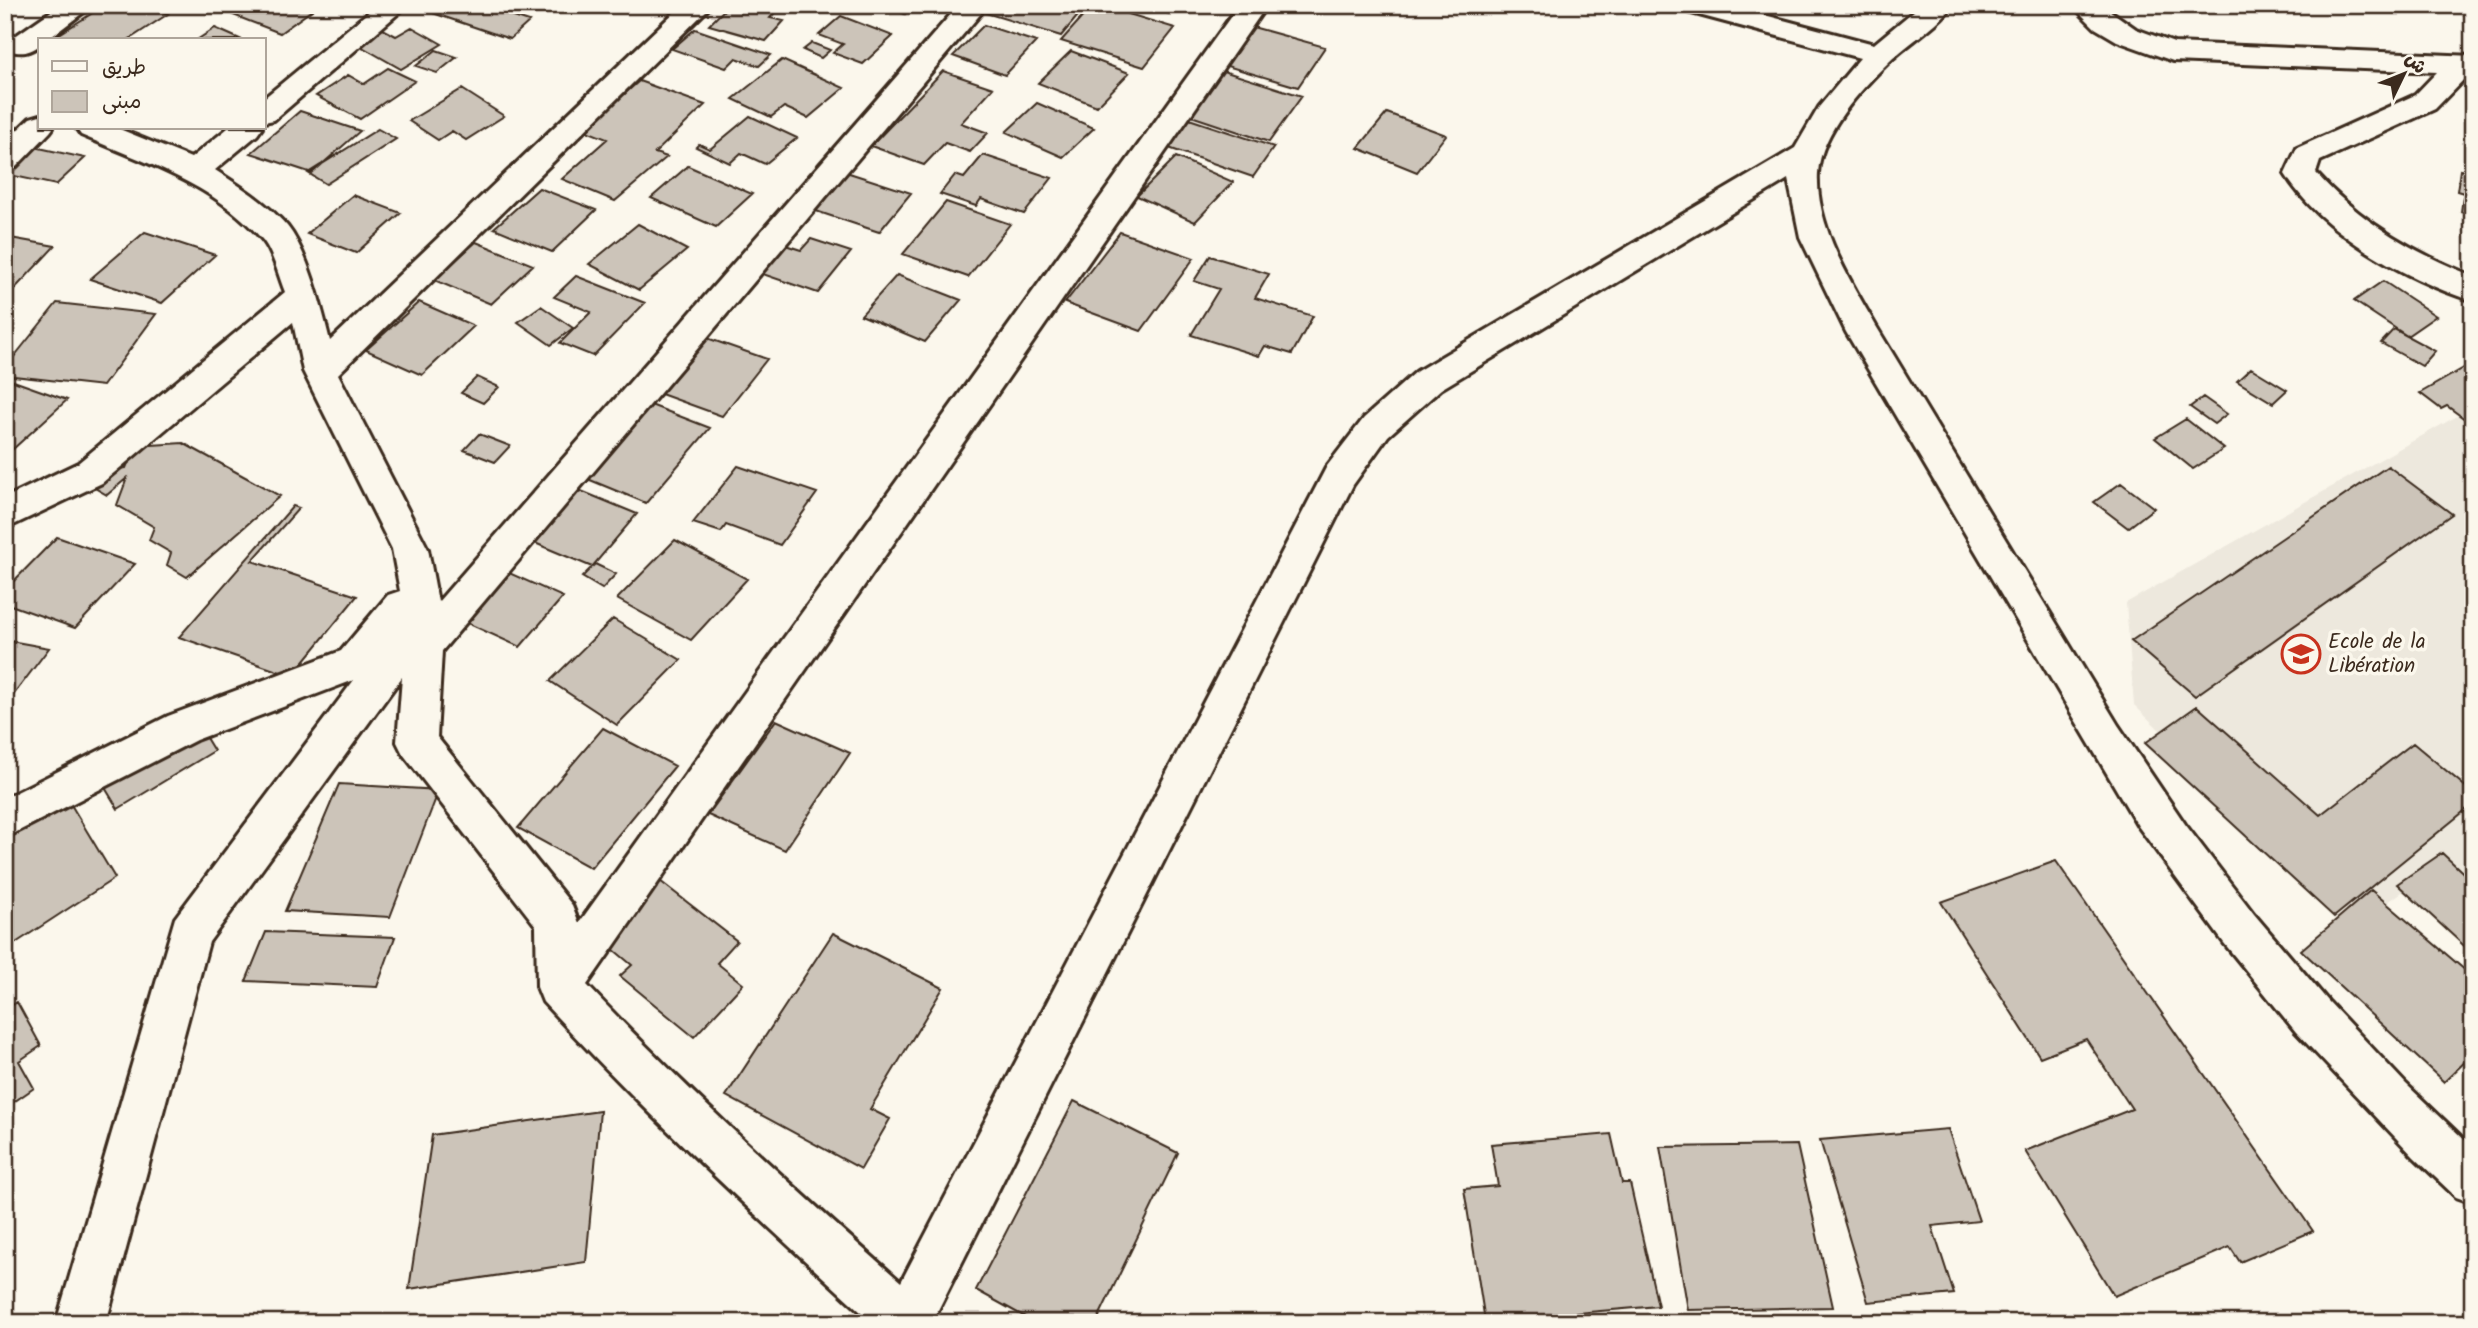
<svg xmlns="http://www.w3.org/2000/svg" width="2478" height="1328" viewBox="0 0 2478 1328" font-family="Kalam,'Playpen Sans Arabic',sans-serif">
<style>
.built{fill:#ede8dd}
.building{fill:#ccc4b9;stroke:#3b2a1e;stroke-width:2}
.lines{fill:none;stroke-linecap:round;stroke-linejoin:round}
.minor-casing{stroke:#3b2a1e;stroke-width:6}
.minor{fill:#fbf7ec;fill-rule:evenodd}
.labels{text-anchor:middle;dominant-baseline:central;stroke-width:7;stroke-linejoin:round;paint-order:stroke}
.poi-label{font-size:21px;fill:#3b2a1e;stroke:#fbf7ec;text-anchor:start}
</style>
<rect width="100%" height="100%" fill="#fbf7ec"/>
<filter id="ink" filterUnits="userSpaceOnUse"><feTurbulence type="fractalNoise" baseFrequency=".0143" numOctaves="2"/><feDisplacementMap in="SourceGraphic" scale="14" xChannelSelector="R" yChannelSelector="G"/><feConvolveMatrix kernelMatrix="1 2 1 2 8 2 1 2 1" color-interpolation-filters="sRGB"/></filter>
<g filter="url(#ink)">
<path class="built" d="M2473 407V910L2431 872 2359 922 2134 705 2126 603Z"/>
<path class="building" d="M105 5H147L168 14 128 40H69L58 35Z
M239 5H319L280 33 228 13Z
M434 5H528L514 17 529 22 510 39 427 11Z
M729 5H782L770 18 784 21 766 41 709 25Z
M881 5H914L905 14Z
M994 5H1087L1061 36 986 13Z
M1093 5H1099L1175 28 1144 67 1061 41Z
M1139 5H1176L1170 14Z
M841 16 893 36 863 64 833 53 843 44 819 35Z
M984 25 1036 42 1005 75 953 56Z
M1249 26 1325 47 1298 87 1220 64Z
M412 27 442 44 401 69 357 44 383 29 396 36Z
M215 28 242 40H197Z
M695 29 771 55 759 66 736 58 726 68 672 49Z
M812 43 830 50 821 58 803 50Z
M436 50 457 57 437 73 416 66Z
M1071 51 1129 73 1097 106 1038 83Z
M782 60 844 88 808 118 784 107 771 117 733 99Z
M388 68 415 81 360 119 316 96 348 75 364 84Z
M943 71 993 88 961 123 988 133 970 152 945 143 924 165 871 146Z
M1223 71 1302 96 1269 142 1188 115Z
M639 81 705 105 655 153 667 157 615 201 562 179 607 139 584 130Z
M462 89 504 116 466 140 452 131 438 140 409 121Z
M1037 103 1094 128 1063 157 1006 132Z
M300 111 360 131 312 173 251 153Z
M1387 113 1446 135 1417 172 1358 148Z
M750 116 797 138 765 164 741 153 730 163 696 147 699 144 710 149Z
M1183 117 1274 147 1253 177 1160 145Z
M378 129 396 139 326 184 308 173Z
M30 146 85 158 56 185 5 174V169Z
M983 155 1052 178 1024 214 981 199 976 206 940 194 955 175 964 178Z
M1176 157 1233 182 1195 222 1137 196Z
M688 166 752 194 716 227 651 198Z
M2460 170 2473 173V196L2457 191Z
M843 171 911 193 879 232 810 209Z
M539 188 596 210 552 252 494 228Z
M353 195 401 213 356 253 307 234Z
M2463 197 2473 200V215L2461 212Z
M946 202 1010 224 968 277 903 254Z
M638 224 687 250 639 290 589 264Z
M145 232 215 255 162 303 90 279Z
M1120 232 1194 258 1141 331 1065 303Z
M5 237 55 246 5 299Z
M811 239 851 252 818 293 754 271 779 243 801 250Z
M476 242 533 265 491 304 434 280Z
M1210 256 1269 274 1255 298 1313 316 1292 354 1265 346 1259 356 1191 335 1219 289 1194 281Z
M897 275 961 300 925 342 861 315Z
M576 276 645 303 593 356 560 343 591 312 554 297Z
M2383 281 2436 316 2407 336 2354 301Z
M419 302 474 326 422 375 366 350Z
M57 303 156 314 103 386 5 375V368Z
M541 306 573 328 551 345 518 322Z
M2394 329 2435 351 2422 366 2381 343Z
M707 338 767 359 722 416 661 394Z
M2471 364 2473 365V425L2447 406 2441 409 2420 393Z
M2251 368 2287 390 2273 403 2237 381Z
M477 377 499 387 483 403 461 393Z
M5 378 67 400 13 449 5 446Z
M2203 397 2227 414 2214 424 2190 407Z
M643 402 710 428 646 503 578 475Z
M2186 419 2224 449 2193 469 2155 438Z
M479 434 510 446 495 462 464 450Z
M183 443 280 496 187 577 167 565 171 553 149 540 154 527 117 505 127 478 107 495 95 488 103 470 126 468 135 446Z
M738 466 817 493 780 545 726 525 721 532 693 523Z
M2388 466 2452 514 2195 696 2131 641Z
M2121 483 2154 508 2128 528 2094 502Z
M569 486 637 514 592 567 523 538Z
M293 506 299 508 252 561 357 596 292 676 179 637Z
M57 537 135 564 75 628 5 603V590Z
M675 540 747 579 691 640 617 599Z
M595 564 616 574 602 589 582 577Z
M500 569 563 597 520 647 456 618Z
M613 619 681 660 617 725 550 681Z
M5 640 49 648 5 706Z
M2197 706 2320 815 2413 743 2473 793V804L2334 917 2145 743Z
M776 720 850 753 785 850 708 815Z
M200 728 214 751 118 809 104 786Z
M603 728 675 766 591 868 518 828Z
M339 784 439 790 390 917 285 911Z
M67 798 115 878 5 950V836Z
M2442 853 2473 882V954L2397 884Z
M2056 861 2313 1231 2240 1262 2230 1247 2114 1296 2025 1151 2132 1109 2086 1039 2040 1057 1941 902Z
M660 881 737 941 717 963 743 984 694 1037 620 976 632 965 602 940Z
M2371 890 2473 977V1054L2444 1082 2301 950Z
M266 932 395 937 377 987 246 981Z
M833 933 943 988 870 1109 890 1119 861 1169 726 1096Z
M17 1002 41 1046 19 1061 34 1088 5 1108V1010Z
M1074 1101 1178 1153 1096 1323H1036L976 1290Z
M600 1111 586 1262 409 1289 432 1135Z
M1948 1129 1979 1221 1932 1226 1954 1294 1868 1302 1820 1140Z
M1611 1134 1622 1183H1630L1658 1306 1485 1321 1464 1189 1498 1186 1491 1144Z
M1797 1145 1833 1307 1688 1310 1660 1147Z"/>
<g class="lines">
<defs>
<path id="minor" d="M60 5H93L47 40H40V45C30 52 23 54 11 51L7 45 11 39Z
M377 5H408L274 120 264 122V98Z
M682 5H712L338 374 428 549 438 602 959 5H988L442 651 437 737 572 905 579 923 1239 5H1267L587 985C686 1090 792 1186 901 1282L1327 466 1364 418 1417 371 1795 148 1819 107 1860 58 1684 11 1680 5H1727L1874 44 1921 5H1953C1939 25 1907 44 1889 62 1861 89 1821 132 1818 173 1815 226 1851 282 1876 326L2118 725 2185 824 2254 914 2328 1001 2406 1084 2473 1148V1203L2456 1197 2414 1157 2296 1032 2224 943 2138 826 1846 332 1800 237 1788 179 1441 389 1388 436 1353 485 933 1320 935 1323H873C759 1219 648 1116 543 1002L537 987 536 926 403 754 397 742 402 677 209 942 106 1323H56L175 918 354 680 196 740 5 838V798L168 716 341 651 388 595 400 591 392 549 303 371 293 322 102 483 5 529V498L78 463 285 292C278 275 273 251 261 238 214 184 144 162 81 135L76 128H117L191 158 228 128H262L257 135 215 170C240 186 267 203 287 226 308 252 322 309 330 341Z
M2072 5H2102L2136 29 2174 43 2473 56V74H2469L2435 109 2320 161 2316 173C2358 220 2414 253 2473 276V301C2408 281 2321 232 2285 174L2297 148 2415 95 2437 72 2173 61 2117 41 2095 28Z
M40 115V128H53L50 132 16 167 5 170V142L30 118Z"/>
</defs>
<use href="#minor" class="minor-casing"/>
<use href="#minor" class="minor"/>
</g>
</g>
<defs>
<symbol id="school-ring" viewBox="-11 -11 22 22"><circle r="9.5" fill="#fbf7ec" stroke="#c8321e" stroke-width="1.5"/><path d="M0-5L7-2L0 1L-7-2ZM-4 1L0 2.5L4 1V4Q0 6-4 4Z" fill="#c8321e"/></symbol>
</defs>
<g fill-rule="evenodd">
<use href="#school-ring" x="2279" y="632" width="44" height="44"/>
</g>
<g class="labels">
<g class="poi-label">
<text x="2328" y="642">Ecole de la<tspan x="2328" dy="24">Libération</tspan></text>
</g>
</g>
<rect width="2478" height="1328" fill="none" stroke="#fbf7ec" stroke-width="28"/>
<rect x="14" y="14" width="2450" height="1300" fill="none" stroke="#3b2a1e" stroke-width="2.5" filter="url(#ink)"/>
<rect x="38" y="38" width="228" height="91" fill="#fbf7ec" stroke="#aea59a" stroke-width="2"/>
<rect x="52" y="61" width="35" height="10" fill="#fbf7ec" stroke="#aea59a" stroke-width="2"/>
<text x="102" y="74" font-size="21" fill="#3b2a1e">طريق</text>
<rect x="52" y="91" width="35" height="21" fill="#ccc4b9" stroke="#aea59a" stroke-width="2"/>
<text x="102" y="108" font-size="21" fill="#3b2a1e">مبنى</text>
<g transform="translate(2404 74) rotate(47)" stroke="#fbf7ec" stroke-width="5" paint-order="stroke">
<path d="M0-5L12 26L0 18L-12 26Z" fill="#3b2a1e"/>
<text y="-10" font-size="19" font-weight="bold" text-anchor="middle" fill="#3b2a1e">ش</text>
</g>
</svg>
